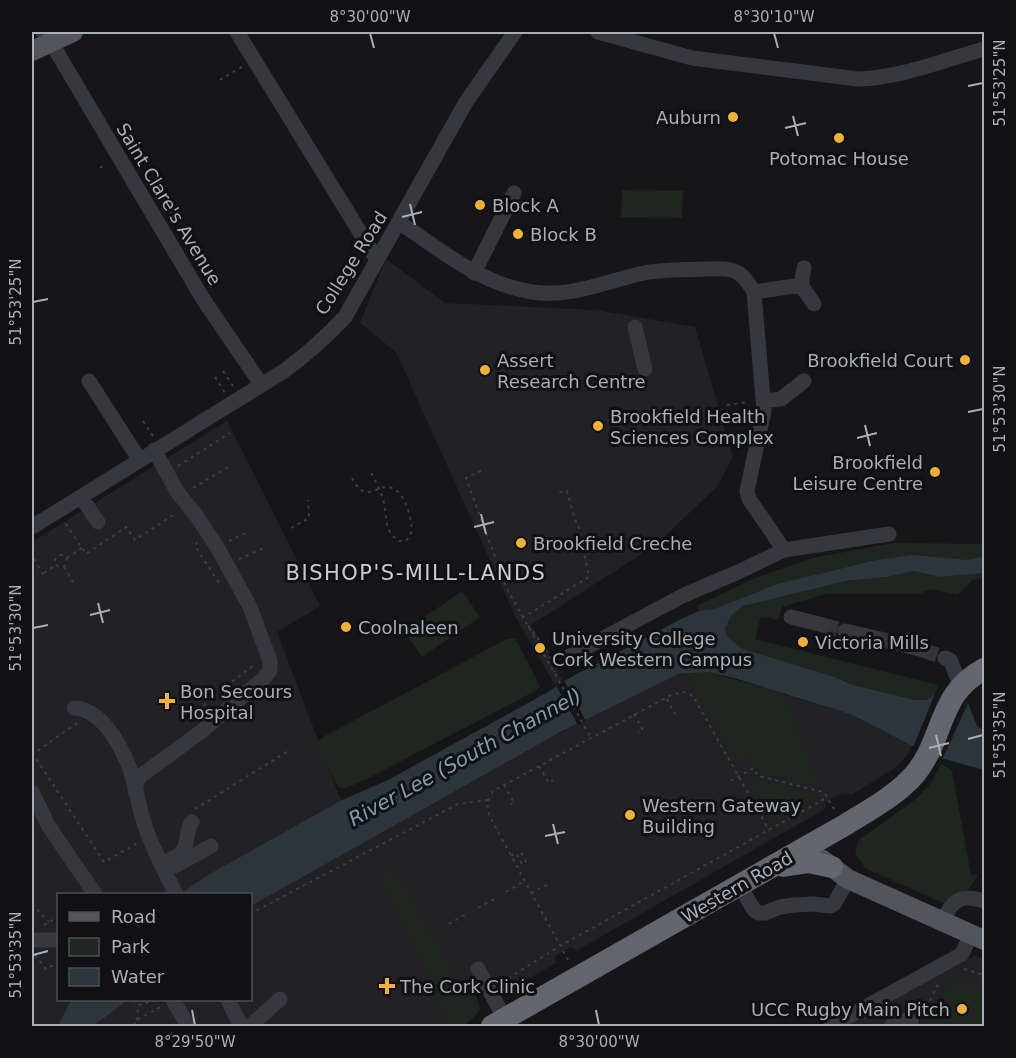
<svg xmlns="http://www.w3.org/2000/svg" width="1016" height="1058" viewBox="0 0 1016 1058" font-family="'DejaVu Sans',sans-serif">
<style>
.built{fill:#222225;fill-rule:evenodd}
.green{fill:#1e261f}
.water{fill:#2c353c}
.pier{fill:#161618}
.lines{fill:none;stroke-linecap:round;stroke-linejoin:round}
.minor-tunnel{stroke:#333438;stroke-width:15;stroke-dasharray:15 8;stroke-linecap:butt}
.path{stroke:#3d3f44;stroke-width:2;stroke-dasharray:3 4.5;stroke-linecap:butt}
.minor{stroke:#37383d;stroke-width:15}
.major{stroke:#53555c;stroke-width:20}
.highway{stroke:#63666e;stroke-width:22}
.ticks{fill:none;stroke:#a8adb8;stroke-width:2}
.poi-dot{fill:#f2b134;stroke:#111113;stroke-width:2}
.labels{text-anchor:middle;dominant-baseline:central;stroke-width:6;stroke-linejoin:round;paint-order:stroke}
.poi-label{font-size:18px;fill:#a8adb8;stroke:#111113;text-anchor:start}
.street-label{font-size:18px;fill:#a8adb8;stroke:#111113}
.water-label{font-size:20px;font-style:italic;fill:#7f9bb3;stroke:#111113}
.quarter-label{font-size:21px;letter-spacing:1.5px;fill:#c9ccd4;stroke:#111113}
.neatline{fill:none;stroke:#a8adb8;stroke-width:2}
.ticks-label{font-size:15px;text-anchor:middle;fill:#a8adb8}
</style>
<rect width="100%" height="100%" fill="#161618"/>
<path class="built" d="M386 259 445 303 596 310 695 327 733 457 717 487 654 546 531 625 585 718 679 674 708 672 853 715 912 746 906 757 895 768 851 795 845 793 836 796 825 803V809L576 951 571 947 562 951 555 956 556 963 514 987H506L500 978 486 985 475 992 480 1009 477 1014 463 1026H32V542L227 421 320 606 277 632 338 793 363 841 577 723 516 618 396 352 360 323ZM58 894H250V1000H58Z
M975 955 984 959V1026H847Z"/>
<path class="green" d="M622 190 683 191 682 218 621 217Z
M984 535V556L967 560H876L777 584 714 609 699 611 696 606 753 579 812 558 893 543 983 544Z
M914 571 941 577 984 573V578L972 580 958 595 930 589 920 594H825L782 607 778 620 761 616 755 639 938 685 935 694 926 700H915L850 684 835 677 743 649 727 637 725 627 732 615 743 606 846 581 887 577Z
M462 591 480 617 422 657 404 631Z
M515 638 540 686 537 690 367 779 344 789 338 787 318 748V742L323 737 507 639Z
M708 672 783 693 817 785 759 773 747 754 735 760 686 673Z
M941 764 949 768 952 771 971 875 977 874V877L967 891 943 903 865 868 855 853 859 840 916 799 931 783Z
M756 780 818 796 772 821 751 783Z
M393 869 458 983 466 979C480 1001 486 1009 463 1026H451L416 944 382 876Z
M954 978 984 992V1026H931Z"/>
<path class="water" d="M913 555 967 560 984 556V573L940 577 914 571 887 577 846 581 743 606 732 615 725 628 727 637 743 649 835 677 850 684 915 700H926L935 694 968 703 977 726 984 730V770L941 758 912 746 853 715 734 678 708 672 679 674 562 731 251 906 250 894H180L208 875 342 800 388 780 548 692 564 681 683 618 699 611 714 609 777 584 876 560Z
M71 1000H128L93 1026H58Z"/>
<path class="pier" d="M563 679 586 721 578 725 555 684Z
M935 694 968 703 943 758 913 747Z"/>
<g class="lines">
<path class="minor-tunnel" d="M823 625 845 631
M876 638 900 644
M923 650 945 658"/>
<path class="path" d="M220 80 243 66
M100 168 106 164
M170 213 177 208
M347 267 354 275
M223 371 233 386
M215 377 225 393
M727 405 749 402
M143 421 153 436
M178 466 230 433
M481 471 466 478 506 587 591 738
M352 478C355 483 358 490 365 492 372 494 380 486 388 487 405 489 411 517 412 531L407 540 399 541C382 531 388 512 382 496 379 487 374 478 369 469
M193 488 232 465
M66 524 86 554 126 527 135 540 176 513
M291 528 309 518 308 500
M229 541 248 532
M197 542 195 546 219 583
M55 561a6 6 0 1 1 12 0a6 6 0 1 1-12 0Z
M67 558 82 548
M34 559 44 576
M239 559 264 548
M64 567 74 584
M44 573 56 565
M522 618 589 577 578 524 575 520 567 491 556 493
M528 626C539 639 552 655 555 672
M667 699 675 714
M634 714 643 730 639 733
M194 717 212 696 253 666
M77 723 33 754 104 862 137 843
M539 766 549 783 553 780
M731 781 753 768 758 776 824 792 834 809
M504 785 514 803 511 804
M195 809 288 751
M511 856 516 853 522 864 526 862 521 852
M506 892 524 881
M531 893 549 884
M32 904 49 922
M478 908 496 898
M250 914 458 804 488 800
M449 924 468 913
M44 925 58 917
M35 955 46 969 58 963
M568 960 489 815 487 803 493 791 673 694 686 692 693 696 769 830
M964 969 984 975
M502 982 560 946 828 797
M133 1000 138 1005 158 1000
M920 1011 927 1007 938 984
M137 1020 138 1005
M134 1026 137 1020 160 1007"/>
<path class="minor" d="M43 32 55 49 203 299 261 384
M237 32 377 260
M598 32 692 58 858 79C901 78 944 60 984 49
M399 222C441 251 481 284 532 292 572 298 606 281 644 273 664 269 684 270 704 269 715 269 730 267 740 274 746 279 750 285 754 292L764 411 747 491 749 499 784 550 889 534
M474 273 514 193
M801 285 814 304
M754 292 801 285 804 268
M635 327 645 369
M89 381 139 459
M763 401 781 399 804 381
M81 497 98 522
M32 527 284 371C306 355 326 337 345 317L466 102 515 32
M791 617 823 625
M845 631 876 638
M900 644 923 650
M570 656 684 595 736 573 784 550
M945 658 950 660 961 686
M74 708C102 709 121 746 130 769 137 789 139 811 147 832 155 853 166 874 176 894
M135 791 138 779 142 775 202 731 263 679 270 671V661L250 607 217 547 196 515 178 493 154 450
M32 792 48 825 95 894
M161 864C168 860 179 857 183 851 189 841 185 831 192 822
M175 866 211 846
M740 886 754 910 759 913H765L780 907 794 905 813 904 830 906 834 904 848 879
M943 921C952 899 962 894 984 901
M32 940H58
M478 969 505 1019
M173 1000 188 1026
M228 1000 241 1026
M250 1026 280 999
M831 1026 962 954 971 934
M891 1026 905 1020 911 1022V1026"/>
<path class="major" d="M32 51 73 32
M821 859 848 879 984 940"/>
<path class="highway" d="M783 866 809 862 832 867
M492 1026 845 825C869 810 896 796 915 774 945 738 937 694 984 669"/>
</g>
<path class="ticks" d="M370 33 374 48M774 33 778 48M968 86 983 83M793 116 798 136M785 128 806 123M410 204 415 225M402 217 422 212M33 302 48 299M968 412 983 409M865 425 870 446M857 438 877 433M481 514 486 534M474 527 494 522M98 603 103 623M90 615 110 610M33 628 48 625M936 735 941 756M968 739 983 735M929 748 949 743M553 824 558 844M545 836 565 832M33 955 48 951M192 1010 195 1025M596 1010 599 1025"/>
<g class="poi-dot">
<circle cx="733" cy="117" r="6"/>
<circle cx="839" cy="138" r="6"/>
<circle cx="480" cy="205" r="6"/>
<circle cx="518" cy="234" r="6"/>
<circle cx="965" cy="360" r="6"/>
<circle cx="485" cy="370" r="6"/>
<circle cx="598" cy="426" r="6"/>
<circle cx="935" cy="472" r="6"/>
<circle cx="521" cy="543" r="6"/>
<circle cx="346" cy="627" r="6"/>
<circle cx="803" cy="642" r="6"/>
<circle cx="540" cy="648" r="6"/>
<path d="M164 692h6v6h6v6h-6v6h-6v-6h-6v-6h6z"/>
<circle cx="630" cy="815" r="6"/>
<path d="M384 977h6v6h6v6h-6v6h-6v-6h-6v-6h6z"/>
<circle cx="962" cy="1009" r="6"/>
</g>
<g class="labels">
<g class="poi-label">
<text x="721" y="117" text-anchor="end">Auburn</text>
<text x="839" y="158" text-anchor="middle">Potomac House</text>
<text x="492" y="205">Block A</text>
<text x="530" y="234">Block B</text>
<text x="497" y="360">Assert<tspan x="497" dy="21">Research Centre</tspan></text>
<text x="953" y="360" text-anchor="end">Brookfield Court</text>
<text x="610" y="416">Brookfield Health<tspan x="610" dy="21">Sciences Complex</tspan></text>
<text x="923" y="462" text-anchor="end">Brookfield<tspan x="923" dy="21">Leisure Centre</tspan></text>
<text x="533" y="543">Brookfield Creche</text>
<text x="358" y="627">Coolnaleen</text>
<text x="552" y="638">University College<tspan x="552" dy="21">Cork Western Campus</tspan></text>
<text x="815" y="642">Victoria Mills</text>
<text x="180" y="691">Bon Secours<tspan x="180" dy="21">Hospital</tspan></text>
<text x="642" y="805">Western Gateway<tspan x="642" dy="21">Building</tspan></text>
<text x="400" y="986">The Cork Clinic</text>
<text x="950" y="1009" text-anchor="end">UCC Rugby Main Pitch</text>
</g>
<g class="street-label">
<text transform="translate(169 204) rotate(59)">Saint Clare's Avenue</text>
<text transform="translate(351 263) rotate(-58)">College Road</text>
<text transform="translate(737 887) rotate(-30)">Western Road</text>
</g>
<g class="water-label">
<text transform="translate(465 757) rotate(-29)">River Lee (South Channel)</text>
</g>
<g class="quarter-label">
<text x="416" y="573">BISHOP'S-MILL-LANDS</text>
</g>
</g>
<rect width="1016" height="1058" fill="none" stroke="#111113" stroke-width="66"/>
<rect x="57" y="893" width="195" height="108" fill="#111113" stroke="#4d4f55" stroke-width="1.5"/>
<rect x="69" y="912" width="30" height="9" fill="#53555c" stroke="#4d4f55" stroke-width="1.5"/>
<text x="111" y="923" font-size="18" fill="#a8adb8">Road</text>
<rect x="69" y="938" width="30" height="18" fill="#1e261f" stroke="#4d4f55" stroke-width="1.5"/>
<text x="111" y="953" font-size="18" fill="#a8adb8">Park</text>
<rect x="69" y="968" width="30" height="18" fill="#2c353c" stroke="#4d4f55" stroke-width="1.5"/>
<text x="111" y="983" font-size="18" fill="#a8adb8">Water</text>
<rect x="33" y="33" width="950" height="992" class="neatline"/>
<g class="ticks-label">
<text x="370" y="22">8°30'00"W</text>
<text x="774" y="22">8°30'10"W</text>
<text transform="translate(1000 83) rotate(-90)" y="5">51°53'25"N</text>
<text transform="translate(16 302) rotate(-90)" y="5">51°53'25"N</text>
<text transform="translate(1000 409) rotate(-90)" y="5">51°53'30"N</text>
<text transform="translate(16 628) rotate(-90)" y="5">51°53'30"N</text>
<text transform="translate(1000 735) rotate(-90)" y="5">51°53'35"N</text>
<text transform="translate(16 955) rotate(-90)" y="5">51°53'35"N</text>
<text x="195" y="1047">8°29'50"W</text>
<text x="599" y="1047">8°30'00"W</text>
</g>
</svg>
